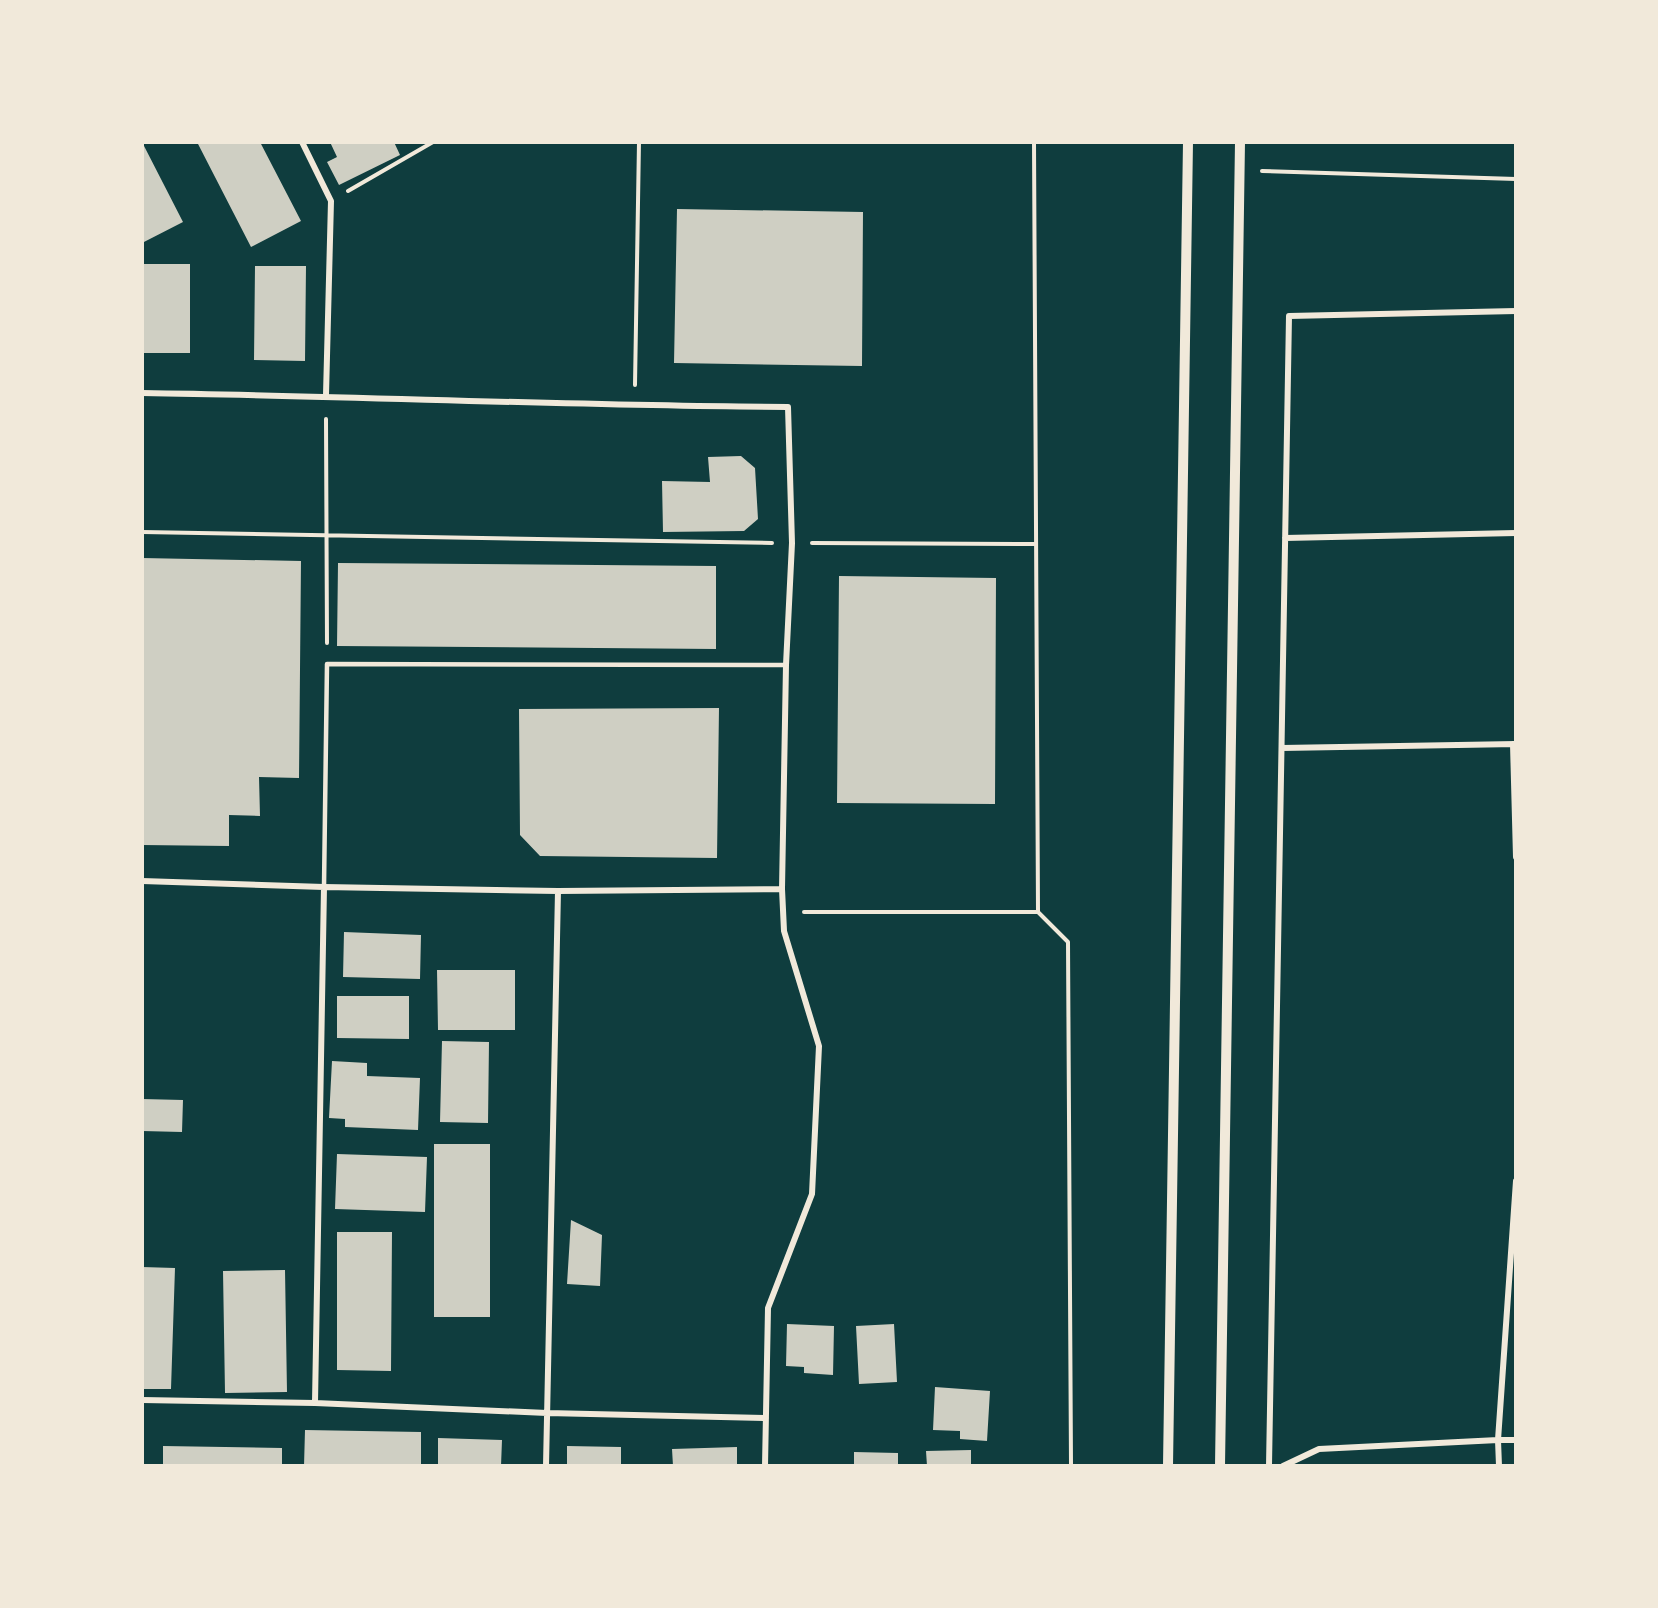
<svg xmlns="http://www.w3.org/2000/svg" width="1658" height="1608" viewBox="0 0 1658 1608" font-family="'PT Sans Narrow',sans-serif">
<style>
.building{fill:#cfcfc3}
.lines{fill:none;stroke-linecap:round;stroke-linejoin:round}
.path{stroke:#f1e9da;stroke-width:4}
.service{stroke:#f1e9da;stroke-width:4.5}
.minor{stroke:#f1e9da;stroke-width:6}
.tertiary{stroke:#f1e9da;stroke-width:10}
</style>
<rect width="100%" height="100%" fill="#0f3d3e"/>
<path class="building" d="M142 142 183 222 142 243Z
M197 142H260L301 221 251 247Z
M330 142H394L400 155 339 185 327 162 337 157Z
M677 209 863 212 862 366 674 363Z
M142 264H190V353H142Z
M255 266H306L305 361 254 360Z
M741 456 755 468 758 519 744 531 663 532 662 481 710 482 708 457Z
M142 558 301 561 299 778 259 777 260 816 229 815V846L142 845Z
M338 563 716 566V649L337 646Z
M839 576 996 578 995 804 837 803Z
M719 708 717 858 540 856 520 835 519 709Z
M344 932 421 935 420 979 343 977Z
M437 970H515V1030H438Z
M337 996H409V1039L337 1038Z
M442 1041 489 1042 488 1123 440 1122Z
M332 1061 367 1063V1076L420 1078 418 1130 345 1127V1119L329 1118Z
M142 1099 183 1100 182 1132 142 1131Z
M434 1144H490V1317H434Z
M337 1154 427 1157 425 1212 335 1209Z
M571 1220 602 1235 600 1286 567 1284Z
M337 1232H392L391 1371 337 1370Z
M142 1267 175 1268 171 1389H142Z
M285 1270 287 1392 225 1393 223 1271Z
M787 1324 834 1326 833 1375 804 1373V1367L786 1366Z
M894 1324 897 1382 859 1384 856 1326Z
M935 1387 990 1391 987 1441 960 1439V1431L933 1430Z
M305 1430 421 1432V1466H304Z
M438 1438 502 1440 501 1466H438Z
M163 1446 282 1448V1466H163Z
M567 1446 621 1447V1466H567Z
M737 1447V1466H673L672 1449Z
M971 1450V1466H927L926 1451Z
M854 1452 898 1453V1466H854Z"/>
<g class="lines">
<path class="path" d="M1034 142 1038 912 1068 942 1071 1466
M1262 171 1516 179
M348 191 433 142
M635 385 639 142
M326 419 327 643
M142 532 772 543
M812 543 1036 544
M804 912H1038"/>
<path class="service" d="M324 887 327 664 786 665"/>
<path class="minor" d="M302 142 331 201 326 395
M142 393C358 396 573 406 788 407L792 543 786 665 782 889 558 891 324 887 142 881
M1285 538 1516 533
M1513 744 1516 857
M1282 748 1516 744
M142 1400 315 1403 547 1413 766 1418
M315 1403 324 887
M546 1466 558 891
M765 1466 768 1308 812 1194 819 1046 784 931 782 889
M1269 1466 1289 316 1516 311
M1283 1466 1319 1449 1498 1440H1516
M1499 1466 1498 1440 1516 1181"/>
<path class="tertiary" d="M1168 1466 1188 142
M1220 1466 1240 142"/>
</g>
<rect width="1658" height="1608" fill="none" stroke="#f1e9da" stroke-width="288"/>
</svg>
